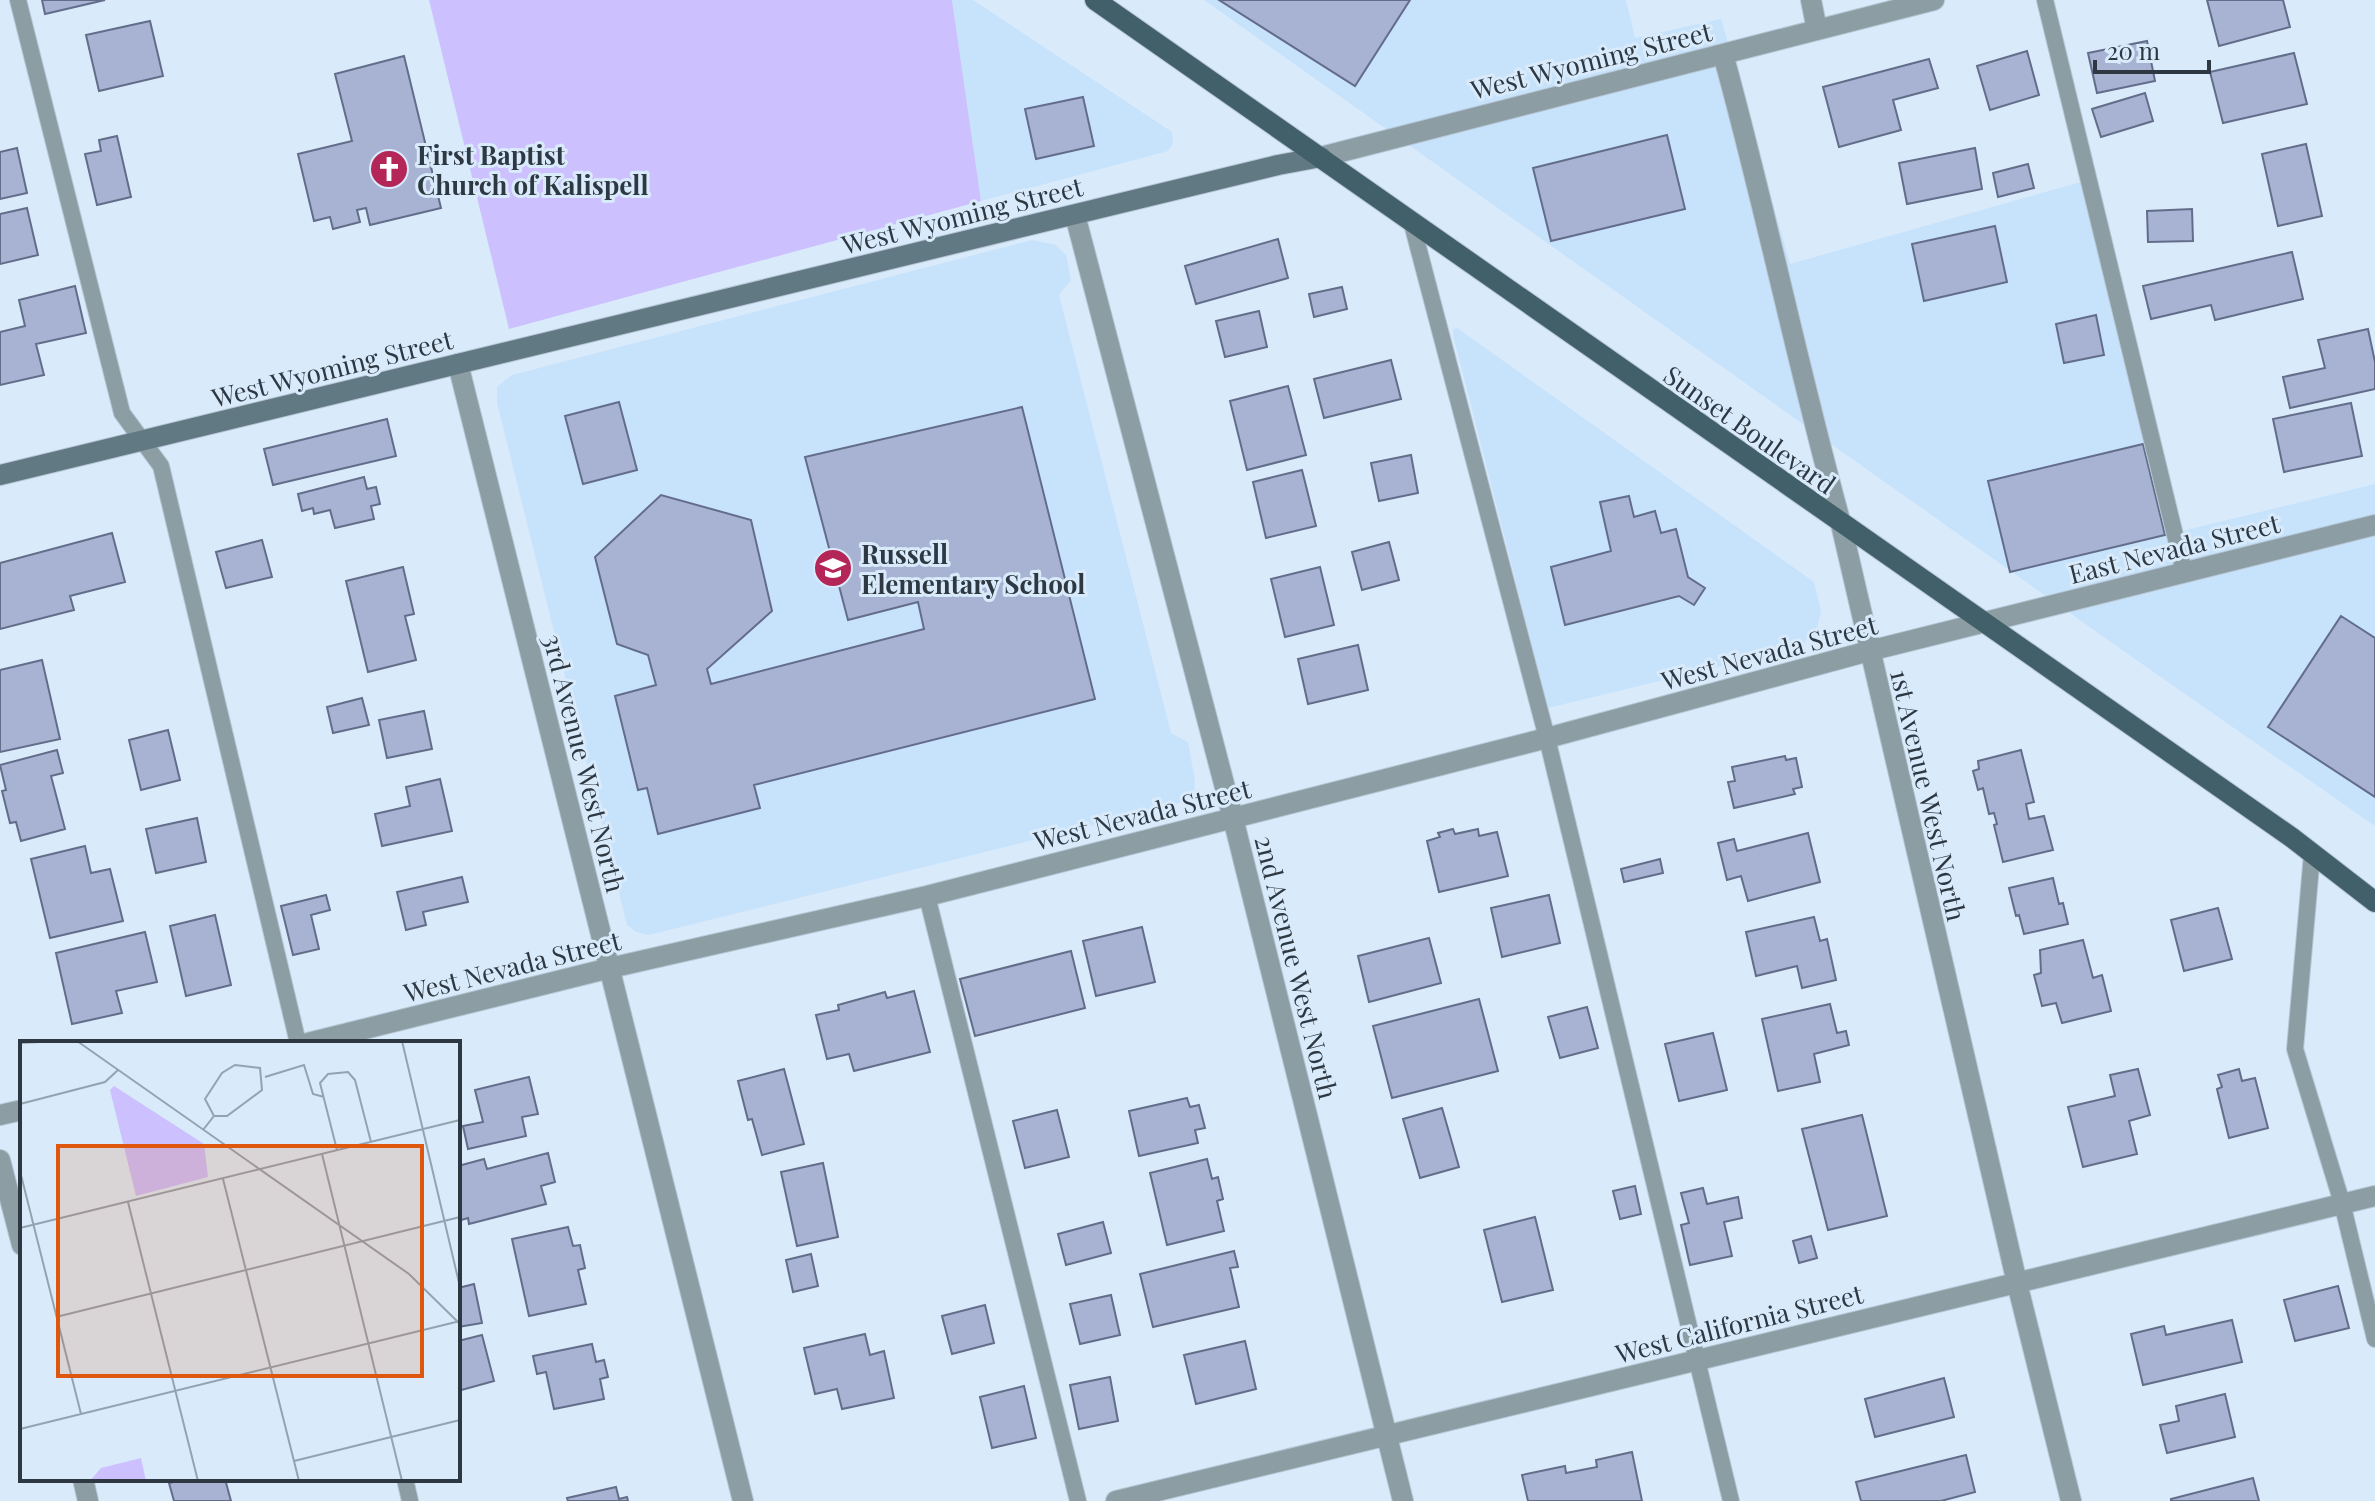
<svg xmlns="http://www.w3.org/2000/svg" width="2375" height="1501" viewBox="0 0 2375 1501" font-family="'Playfair Display',serif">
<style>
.built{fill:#c7e3fc}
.green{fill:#ccc1fe}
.building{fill:#a8b3d3;stroke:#636d8a;stroke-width:2}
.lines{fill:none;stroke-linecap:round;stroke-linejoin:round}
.lane-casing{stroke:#b7c6d5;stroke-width:18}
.street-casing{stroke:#b7c6d5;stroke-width:22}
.secondary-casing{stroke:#b7c6d5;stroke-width:22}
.primary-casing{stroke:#b7c6d5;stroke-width:22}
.lane{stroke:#8c9da3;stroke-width:16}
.street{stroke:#8c9da3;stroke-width:20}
.secondary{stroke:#607982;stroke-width:20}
.primary{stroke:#41606a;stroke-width:20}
.labels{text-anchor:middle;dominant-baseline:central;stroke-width:6;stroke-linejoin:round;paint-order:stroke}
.street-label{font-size:26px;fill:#2d3842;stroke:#d9eafa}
.poi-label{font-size:26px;font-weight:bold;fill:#2d3842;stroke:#d9eafa;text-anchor:start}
.inset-road{fill:none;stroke:#94a3b0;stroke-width:2}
.view{fill:#df570f;fill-opacity:0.15;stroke:#df570f;stroke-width:4}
.inset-edge{fill:none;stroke:#2d3842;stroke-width:4}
</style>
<rect width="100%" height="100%" fill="#d9eafa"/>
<path class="built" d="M952 0H973L1172 132 1173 143 1168 151 981 201Z
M1204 0H1626L1635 38 1721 19 1790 264 2088 180 2174 533 2375 484V826L2132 657Z
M1032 240 1056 245 1066 255 1071 280 1059 295 1171 733 1188 742 1195 781 1194 792 1187 800 1171 806 649 935 636 932 627 925 497 403V387L512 375Z
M1457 328 1814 582 1821 611 1817 629 1800 647 1548 708 1453 335V329Z"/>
<path class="green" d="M429 0H952L981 201 509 329Z"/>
<path class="building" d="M42 0H105L45 14Z
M1219 0H1410L1355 86Z
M2207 0H2283L2290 27 2219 46Z
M150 21 163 76 99 91 86 35Z
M2147 41 2155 81 2097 93 2088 53Z
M2027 51 2039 95 1990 110 1977 66Z
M2294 53 2307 104 2223 123 2210 72Z
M404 56 441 208 370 225 366 208 357 210 360 222 333 229 330 217 314 221 298 154 352 141 335 74Z
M1929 59 1938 88 1893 100 1901 130 1839 147 1823 87Z
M2145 93 2153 121 2101 137 2092 109Z
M1083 97 1094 146 1036 159 1025 109Z
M1667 135 1685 209 1551 241 1533 168Z
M117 136 131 197 97 205 85 154 101 151 99 140Z
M2306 144 2322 216 2278 226 2262 154Z
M17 148 27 193 0 199V152Z
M1975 148 1982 189 1907 204 1899 163Z
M2028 164 2034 188 1998 197 1993 173Z
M27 208 38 255 0 264V214Z
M2192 209 2193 241 2148 242 2147 211Z
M1995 226 2007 282 1924 301 1912 244Z
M1278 239 1288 278 1196 304 1185 266Z
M2292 252 2303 299 2215 320 2211 305 2151 319 2143 286Z
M75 286 86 333 36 344 44 375 0 385V332L25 326 19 300Z
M1342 287 1347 309 1314 317 1309 294Z
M1259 311 1267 347 1225 357 1216 321Z
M2096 315 2104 355 2064 363 2056 324Z
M2368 329 2375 362V389L2290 408 2283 377 2325 368 2318 340Z
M1391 360 1401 399 1324 418 1314 379Z
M1288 386 1306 455 1247 470 1230 401Z
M619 402 637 470 583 484 565 416Z
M2351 403 2362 456 2284 472 2273 419Z
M1022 407 1095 699 754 785 760 808 658 834 647 788 638 790 615 696 656 685 648 655 617 644 595 557 661 495 751 520 772 611 707 669 711 684 924 629 918 602 848 620 805 457Z
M387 419 396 456 273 485 264 449Z
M2143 444 2165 535 2010 572 1988 481Z
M1411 455 1418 493 1379 501 1371 463Z
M1302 470 1316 526 1266 538 1253 482Z
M364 477 367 489 376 487 380 504 371 506 374 519 335 528 330 510 314 514 313 508 302 511 298 494Z
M1629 496 1634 517 1655 511 1661 533 1676 529 1688 577 1705 588 1694 605 1679 596 1565 625 1551 567 1611 551 1600 502Z
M112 533 125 582 70 596 74 610 0 629V563Z
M262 540 272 577 226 588 216 552Z
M1389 542 1399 580 1362 590 1352 552Z
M403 567 414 614 405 616 416 660 368 672 346 581Z
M1320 567 1334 625 1285 637 1271 579Z
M2341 616 2375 638V797L2268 727Z
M1358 645 1368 690 1308 704 1298 659Z
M42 660 60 739 0 752V670Z
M362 698 369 725 333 733 327 707Z
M424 711 432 749 387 758 379 720Z
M168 730 180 780 141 790 129 740Z
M57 750 63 773 51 776 65 829 21 841 16 822 10 823 2 791 6 790 0 765Z
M2021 750 2034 802 2026 804 2029 819 2044 816 2053 850 2003 862 1994 825 1997 824 1994 813 1989 814 1983 788 1978 790 1973 771 1979 769 1978 761Z
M1785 756 1786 760 1796 758 1802 787 1793 789 1795 794 1734 808 1728 782 1735 781 1732 767Z
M440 779 452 831 382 846 375 814 410 806 406 787Z
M197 818 206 862 156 873 146 829Z
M1453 829 1455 834 1478 829 1479 836 1497 832 1508 876 1439 892 1427 841 1440 837 1438 833Z
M1808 833 1820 882 1748 901 1741 876 1727 880 1718 843 1734 839 1737 851Z
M85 846 91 873 110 869 123 921 50 938 31 859Z
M1660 859 1663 873 1624 882 1621 869Z
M462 877 468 902 423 912 426 925 406 930 397 892Z
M2053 878 2059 904 2063 903 2068 924 2024 934 2019 915 2016 916 2009 888Z
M326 895 330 910 311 915 319 949 293 955 281 906Z
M1549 895 1560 943 1502 957 1491 908Z
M2218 908 2232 959 2184 971 2171 920Z
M215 915 231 985 186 996 170 926Z
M1814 917 1820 941 1827 939 1836 980 1802 988 1797 966 1756 976 1746 932Z
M1142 927 1155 982 1096 996 1083 941Z
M145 932 157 982 116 991 122 1013 72 1024 56 953Z
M1429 938 1441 983 1369 1002 1358 956Z
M2083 940 2093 978 2102 975 2111 1011 2062 1023 2056 1003 2042 1006 2034 975 2041 973 2040 950Z
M1071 951 1085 1008 975 1036 960 979Z
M914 991 930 1052 854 1071 849 1054 827 1059 816 1015 839 1010 838 1005 885 992 887 998Z
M1479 999 1498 1071 1392 1098 1373 1026Z
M1830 1004 1837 1033 1846 1031 1849 1045 1814 1054 1820 1082 1778 1091 1762 1019Z
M1587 1007 1598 1048 1560 1058 1548 1017Z
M1713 1033 1727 1090 1679 1101 1665 1044Z
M784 1069 804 1144 762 1155 752 1119 748 1120 738 1081Z
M2138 1069 2150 1115 2129 1121 2137 1154 2083 1167 2068 1107 2115 1096 2110 1075Z
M2239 1069 2242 1081 2255 1078 2268 1128 2229 1138 2217 1089 2222 1087 2218 1075Z
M529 1077 538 1114 522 1117 526 1136 468 1149 463 1126 483 1122 475 1090Z
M1187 1098 1190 1107 1199 1105 1205 1128 1195 1130 1198 1143 1139 1156 1129 1111Z
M1442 1108 1459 1167 1420 1178 1403 1119Z
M1057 1110 1069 1157 1025 1168 1013 1121Z
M1862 1115 1887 1216 1828 1230 1802 1129Z
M548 1153 555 1182 541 1186 546 1204 469 1224 468 1218 458 1221V1166L484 1159 487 1169Z
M1207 1159 1212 1179 1218 1177 1223 1199 1217 1201 1224 1231 1167 1245 1150 1173Z
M823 1163 838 1237 797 1246 781 1172Z
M1635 1186 1641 1214 1620 1219 1613 1191Z
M1703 1188 1707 1204 1738 1197 1742 1218 1724 1222 1732 1256 1690 1265 1681 1225 1689 1223 1681 1193Z
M1535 1217 1553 1290 1502 1302 1484 1230Z
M1103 1222 1111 1253 1066 1265 1058 1234Z
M568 1227 573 1246 580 1245 585 1268 578 1270 586 1304 529 1316 512 1239Z
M1811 1236 1817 1258 1799 1263 1793 1241Z
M1234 1251 1238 1267 1230 1268 1239 1307 1153 1327 1140 1274Z
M811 1254 818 1286 793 1292 786 1260Z
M474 1284 482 1323 458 1327V1288Z
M2338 1286 2349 1328 2295 1341 2284 1300Z
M1111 1295 1120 1335 1080 1344 1070 1304Z
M985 1305 994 1343 952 1354 942 1316Z
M2232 1320 2242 1362 2143 1385 2131 1334 2164 1326 2166 1335Z
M865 1334 870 1355 884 1351 894 1398 842 1409 837 1389 815 1394 804 1348Z
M482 1335 494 1381 458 1391V1341Z
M1245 1341 1256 1389 1196 1404 1184 1355Z
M592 1344 596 1362 604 1360 608 1377 600 1379 604 1399 554 1409 546 1372 537 1374 533 1356Z
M1110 1377 1118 1421 1079 1429 1070 1385Z
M1944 1378 1954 1417 1875 1437 1865 1399Z
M1024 1386 1036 1438 992 1448 980 1397Z
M2225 1394 2235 1437 2167 1453 2160 1425 2179 1421 2176 1406Z
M1632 1452 1642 1501H1528L1522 1475 1565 1466 1566 1473 1597 1467 1596 1460Z
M1966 1455 1975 1492 1941 1501H1861L1856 1482Z
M2253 1478 2259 1501H2171V1499Z
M186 1479H225L231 1501H174L169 1483Z
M616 1487 619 1499 627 1497 628 1501H568L567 1498Z"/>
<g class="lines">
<defs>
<path id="lane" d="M18 0 122 413 161 466 298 1043
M2045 0 2184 572
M1412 224 1547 738 1731 1501
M2312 854 2295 1049 2342 1203 2375 1339
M927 896 1078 1501
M405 1479 410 1501"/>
<path id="street" d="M1811 0 1817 30
M1723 54C1766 210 1798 368 1841 524L2017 1283 2071 1501
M1321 157 1934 0
M1075 215 1233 818 1403 1501
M458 364 743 1501
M308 1043 610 968 927 896 1547 738 1869 651 2375 525
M0 1115 22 1110
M0 1160 22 1245
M83 1479 88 1501
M1116 1501 2375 1196"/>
<path id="secondary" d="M0 475 1278 165 1321 157"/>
<path id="primary" d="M1095 0 2291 837 2375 902"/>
</defs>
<use href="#lane" class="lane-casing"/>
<use href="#street" class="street-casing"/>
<use href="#secondary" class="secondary-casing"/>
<use href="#primary" class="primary-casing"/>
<use href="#lane" class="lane"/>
<use href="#street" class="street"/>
<use href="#secondary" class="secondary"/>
<use href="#primary" class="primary"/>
</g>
<defs>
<symbol id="church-disc" viewBox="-11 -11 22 22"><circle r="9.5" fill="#b42558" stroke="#d9eafa"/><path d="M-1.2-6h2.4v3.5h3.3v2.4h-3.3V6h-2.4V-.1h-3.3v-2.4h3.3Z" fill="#fff"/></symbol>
<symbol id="school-disc" viewBox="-11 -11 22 22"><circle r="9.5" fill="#b42558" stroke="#d9eafa"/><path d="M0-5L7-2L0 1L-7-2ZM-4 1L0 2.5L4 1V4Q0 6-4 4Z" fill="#fff"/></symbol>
</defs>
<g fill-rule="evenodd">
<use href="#church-disc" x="367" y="147" width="44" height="44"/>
<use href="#school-disc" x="811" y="546" width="44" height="44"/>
</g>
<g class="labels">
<g class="street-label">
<text transform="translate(1591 60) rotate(-14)">West Wyoming Street</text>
<text transform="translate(962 215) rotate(-14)">West Wyoming Street</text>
<text transform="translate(332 368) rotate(-14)">West Wyoming Street</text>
<text transform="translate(1750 429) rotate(35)">Sunset Boulevard</text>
<text transform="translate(2174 548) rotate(-14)">East Nevada Street</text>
<text transform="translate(1769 652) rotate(-15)">West Nevada Street</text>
<text transform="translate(585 763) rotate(76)">3rd Avenue West North</text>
<text transform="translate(1929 795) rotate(77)">1st Avenue West North</text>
<text transform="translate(1142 814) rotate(-14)">West Nevada Street</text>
<text transform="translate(512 966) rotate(-14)">West Nevada Street</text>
<text transform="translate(1297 967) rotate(76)">2nd Avenue West North</text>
<text transform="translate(1739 1323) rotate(-14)">West California Street</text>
</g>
<g class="poi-label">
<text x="417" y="154">First Baptist<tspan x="417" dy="30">Church of Kalispell</tspan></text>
<text x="861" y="553">Russell<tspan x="861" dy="30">Elementary School</tspan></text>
</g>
</g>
<g transform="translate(20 1041)">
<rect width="440" height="440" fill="#d9eafa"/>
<path d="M94 45 184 103 188 136 116 155 90 49ZM121 417 126 440H70L81 427Z" fill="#ccc1fe"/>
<path class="inset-road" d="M57 0 389 233 440 283M382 0 440 246M0 2 41 0M245 36 284 24 293 53 304 56M0 63 85 41 98 29M183 89 194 75H207L242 49 240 27 215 24 202 32 185 58 194 75M317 109 300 42 308 33 328 31 335 39 351 101M302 113 382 440M0 130 61 373M203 138 279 440M108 161 178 440M0 187 440 79M36 276 440 176M0 388 440 280M274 420 440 379"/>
<path class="view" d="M38 105H402V335H38Z"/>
<rect width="440" height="440" class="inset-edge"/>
</g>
<path d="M2095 60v12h114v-12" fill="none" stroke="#2d3842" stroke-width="4"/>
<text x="2107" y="60" font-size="24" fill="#2d3842" stroke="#d9eafa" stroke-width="6" paint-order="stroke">20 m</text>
</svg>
